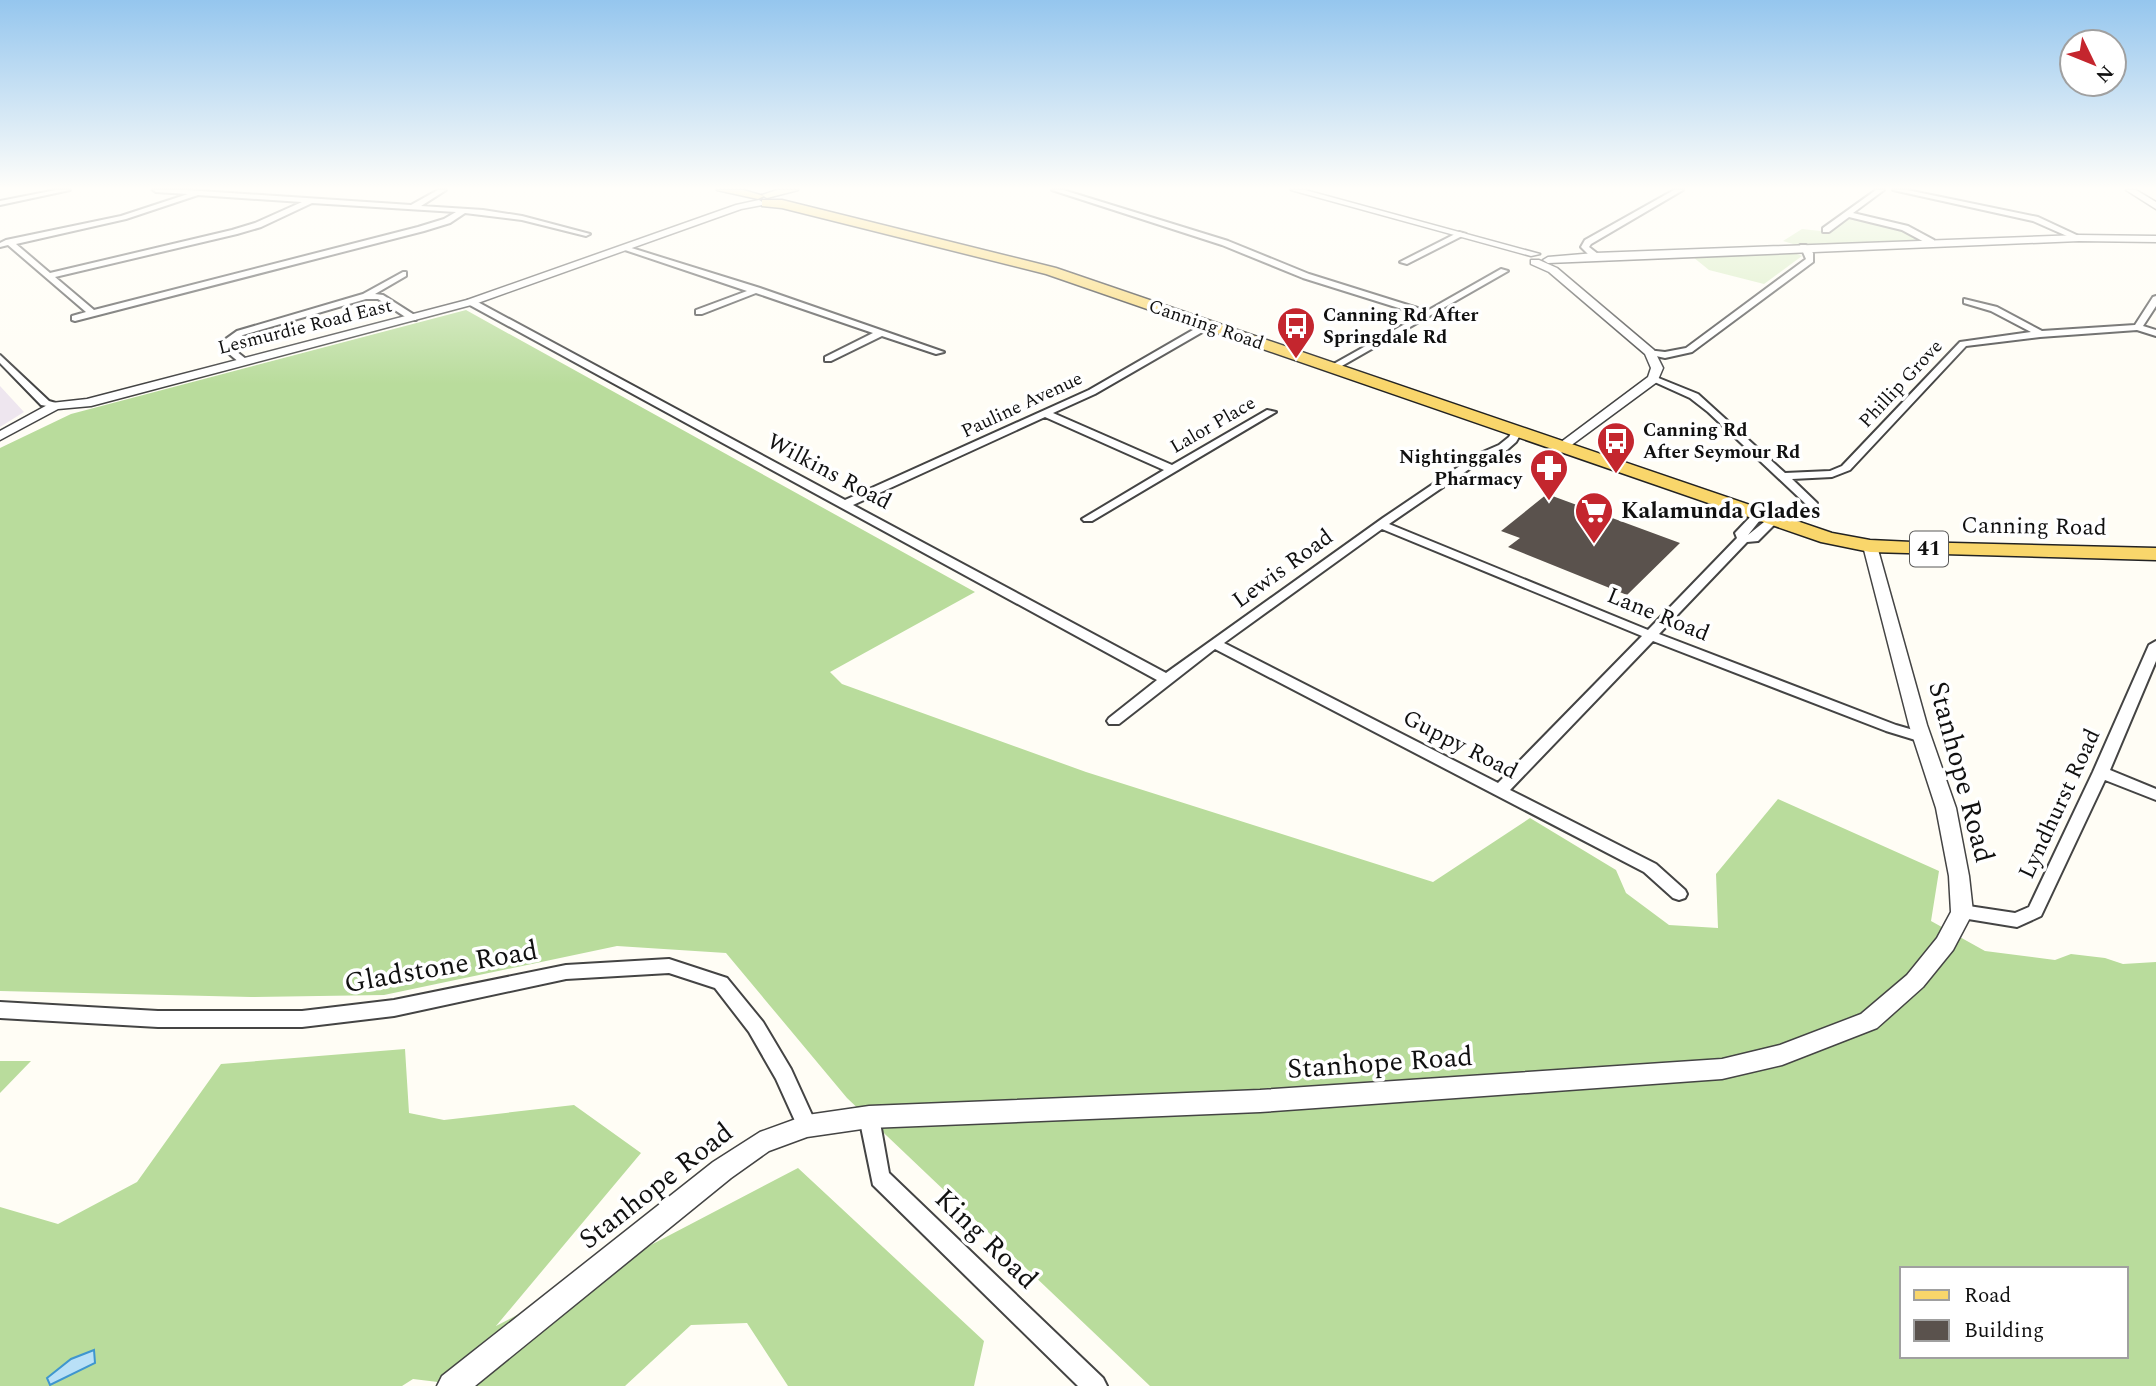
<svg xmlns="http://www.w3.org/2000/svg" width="2156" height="1386" viewBox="0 0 2156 1386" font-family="Spectral,serif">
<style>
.industrial{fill:#eee6ef}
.green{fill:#d5ebbd}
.forest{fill:#b9dc9c;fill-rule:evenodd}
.water{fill:#b9e0f7;stroke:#3f96cf;stroke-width:2}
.building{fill:#5a524d}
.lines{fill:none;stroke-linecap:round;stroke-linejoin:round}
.minor-casing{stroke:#444;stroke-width:4}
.tertiary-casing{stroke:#444;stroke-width:3}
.secondary-casing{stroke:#333;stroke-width:3}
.primary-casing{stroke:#222;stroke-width:3}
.minor{fill:#fff;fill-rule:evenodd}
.tertiary{fill:#fff;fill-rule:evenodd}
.secondary{fill:#fff6b0;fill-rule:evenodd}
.primary{fill:#f9d66b;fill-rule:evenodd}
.labels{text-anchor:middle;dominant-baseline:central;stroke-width:7;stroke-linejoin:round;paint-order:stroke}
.far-poi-label{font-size:19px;font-weight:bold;fill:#111;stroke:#fff;text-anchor:start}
.far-street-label{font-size:19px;fill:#111;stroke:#fff}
.shield{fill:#fff;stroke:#585858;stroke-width:2}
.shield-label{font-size:21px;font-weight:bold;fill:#111}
.street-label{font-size:23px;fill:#111;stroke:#fff}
.poi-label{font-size:23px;font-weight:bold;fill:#111;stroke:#fff;text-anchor:start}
.near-street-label{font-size:28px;fill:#111;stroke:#fff}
</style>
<rect width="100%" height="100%" fill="#fffdf5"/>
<path class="industrial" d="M0 386 24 412 0 427Z"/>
<path class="green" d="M1847 214 1890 223 1931 242 1803 247 1783 241 1802 229 1820 231Z
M1782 248 1802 256 1764 284 1709 270 1688 253Z"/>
<path class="forest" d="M466 310 975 592 830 672 842 684 1086 772 1433 882 1530 818 1616 870 1626 893 1669 925 1718 928 1716 874 1778 799 1939 871 1931 921 1985 951 2055 960 2071 954 2105 958 2123 964 2156 962V1386H1150L847 1098 726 953 617 946 384 995 251 997 0 991V448L71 414ZM1902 1269H2126V1356H1902Z
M405 1049 409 1113 444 1120 574 1105 641 1153 496 1326 798 1168 984 1341 974 1386H788L747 1323 691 1325 625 1386H471L413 1379 402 1386H0V1207L58 1224 137 1182 221 1064Z
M0 1061H31L0 1093Z"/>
<path class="water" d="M94 1350 95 1363 50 1385 47 1378 71 1359Z"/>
<path class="building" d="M1547 494 1680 543 1627 595 1508 547 1520 538 1501 531Z"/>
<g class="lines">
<defs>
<path id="minor" d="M56 190H70L0 205V201Z
M153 190H186L411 205 438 190H446L421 206 483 210 522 216 590 234 586 236 522 220 465 213 450 223 424 231 75 321 72 320V316L86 312 8 245 0 247V243L6 240 121 216 188 194 156 192ZM198 195 302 202 255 223 232 230 50 273 16 244 126 219ZM312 203 456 212 444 219 418 227 94 310 55 277 237 234 261 227Z
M1052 190H1063L1228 241 1309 274 1427 311 1501 269 1508 271 1333 371 1328 368 1330 366 1421 315 1303 278 1222 245Z
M1674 190H1683L1591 244 1589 247 1598 254V258H1592L1581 247 1585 240Z
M1876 190H1884L1853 213 1908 226 1934 240V244H1928L1902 230 1849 217 1829 232H1823V228Z
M1893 190H1907L2038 217 2083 238 2076 240 2033 221Z
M1459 232 1466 234 1407 264 1400 262Z
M1800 245H1806L1813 253V262L1692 352 1665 358 1647 354V350L1665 352 1686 348 1806 259Z
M625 246 760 288 944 352 936 354 882 336 831 361H825V357L873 333 756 293 702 314H696V310L747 291 625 250Z
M403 272H406V276L375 294 383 295 416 316V320H410L378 299H366L243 335 231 344V347L246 359V363H240L222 348 223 341 237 331 363 294Z
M2156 296V306L2143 326 2156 330V336L2137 330 2040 337 1966 346 1850 470 1832 477 1792 479 1817 503V507H1809L1708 412 1690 398 1648 379 1656 377 1698 394 1785 473 1830 471 1842 466 1960 342 2031 332 1991 311 1964 303V299L1997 307 2042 331 2135 325 2153 297Z
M468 300H474L845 500 1089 390 1205 323H1211V327L1095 394 1053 413 1172 465 1267 410 1276 412 1092 521H1084L1082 519 1164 470 1045 417 853 505 1166 673 1383 518 1476 455 1499 445 1509 437 1514 428 1518 427 1523 430 1516 442 1507 450 1484 459 1389 524 1648 630 1737 538 1735 533 1754 513H1762L1764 515 1748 535 1769 518H1777V522L1758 541 1747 542 1659 634 1896 725 1927 734 1929 737 1922 742 1886 731 1653 641 1510 790 1656 864 1685 890 1687 894 1685 898 1679 900 1673 898 1644 872 1215 649 1119 724H1109L1107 721 1109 718 1157 680 468 304ZM1382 529 1642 636 1498 783 1224 643Z
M0 355 49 401 59 404V408L41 405 0 363Z
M2156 641V661L2110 770 2156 789V800L2105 780 2041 916 2017 927 1956 917 1953 912 1956 907 1962 905 2015 913 2029 907 2093 772 2149 645Z
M669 959 727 978 763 1022 791 1069 817 1126 814 1132 807 1135 800 1132 776 1079 749 1032 715 988 669 973 566 979 394 1016 302 1027H158L0 1018V1002L158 1011H302L394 1000 566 965Z
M869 1108 876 1111 879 1117 889 1173 1103 1378 1107 1386H1078L873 1185 859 1117 862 1111Z"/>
<path id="tertiary" d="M1291 190H1305L1540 254 1531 256Z
M2126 190H2136L2156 202V209Z
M759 200 764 203 762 205 741 209 475 304 91 406 58 409 0 440V431L51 403 87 399 467 300 736 205Z
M2079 235 2156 236V242L2079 241 1548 263 1543 260 1548 257 1595 253Z
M1531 260H1539L1557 268 1654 350 1663 368 1657 382 1558 455 1553 454V448L1648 377 1651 368 1645 354 1549 272 1531 264Z
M1870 542 1877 546 1927 725 1956 808 1969 876 1973 912 1953 950 1923 987 1877 1028 1782 1065 1722 1079 1260 1112 869 1128 807 1137 769 1151 731 1178 475 1386H437L442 1376 713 1162 760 1132 807 1115 869 1106 1260 1090 1722 1059 1780 1045 1861 1014 1907 975 1937 938 1951 912 1949 876 1936 808 1909 725 1863 546Z"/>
<path id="secondary" d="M777 190H798L767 198 762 195Z"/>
<path id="primary" d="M717 190H743L764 196 758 199Z
M762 200H782L1056 268 1832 533 1870 540 1912 542 2156 548V560L1870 552 1821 542 1046 274 782 208 762 206Z"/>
</defs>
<use href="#minor" class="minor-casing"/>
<use href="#tertiary" class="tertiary-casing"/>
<use href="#secondary" class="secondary-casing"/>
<use href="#primary" class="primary-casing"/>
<use href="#minor" class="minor"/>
<use href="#tertiary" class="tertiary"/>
<use href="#secondary" class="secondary"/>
<use href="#primary" class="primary"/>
</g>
<linearGradient id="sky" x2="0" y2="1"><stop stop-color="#95c6ee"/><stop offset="0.49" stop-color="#fffefa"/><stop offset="1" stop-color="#fffefa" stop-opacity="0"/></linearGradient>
<rect width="2156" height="384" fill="url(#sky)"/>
<defs>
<symbol id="bus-pin" viewBox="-11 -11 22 30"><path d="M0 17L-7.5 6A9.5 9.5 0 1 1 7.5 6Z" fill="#c4262e" stroke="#fff"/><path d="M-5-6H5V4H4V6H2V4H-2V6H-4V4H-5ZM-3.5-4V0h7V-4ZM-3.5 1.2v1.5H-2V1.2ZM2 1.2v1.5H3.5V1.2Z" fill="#fff"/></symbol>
<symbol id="pharmacy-pin" viewBox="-11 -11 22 30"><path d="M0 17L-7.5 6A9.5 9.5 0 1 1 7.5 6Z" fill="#c4262e" stroke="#fff"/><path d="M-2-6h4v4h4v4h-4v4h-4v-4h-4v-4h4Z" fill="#fff"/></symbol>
<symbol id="supermarket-pin" viewBox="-11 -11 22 30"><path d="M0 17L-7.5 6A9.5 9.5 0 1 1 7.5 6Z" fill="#c4262e" stroke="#fff"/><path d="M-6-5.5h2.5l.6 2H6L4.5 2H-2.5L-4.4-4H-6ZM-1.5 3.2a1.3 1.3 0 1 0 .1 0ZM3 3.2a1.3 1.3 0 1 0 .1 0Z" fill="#fff"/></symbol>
</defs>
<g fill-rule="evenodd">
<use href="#bus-pin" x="1274" y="304" width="44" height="60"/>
<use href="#bus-pin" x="1594" y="419" width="44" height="60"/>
<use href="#pharmacy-pin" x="1527" y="446" width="44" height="60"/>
<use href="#supermarket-pin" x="1572" y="489" width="44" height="60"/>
</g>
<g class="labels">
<g class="far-poi-label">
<text x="1323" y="315">Canning Rd After<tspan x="1323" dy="22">Springdale Rd</tspan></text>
<text x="1643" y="430">Canning Rd<tspan x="1643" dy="22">After Seymour Rd</tspan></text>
<text x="1522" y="457" text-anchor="end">Nightinggales<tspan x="1522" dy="22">Pharmacy</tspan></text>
</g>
<g class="far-street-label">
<text transform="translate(1206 325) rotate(19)">Canning Road</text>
<text transform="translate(305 327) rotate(-14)">Lesmurdie Road East</text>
<text transform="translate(1901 384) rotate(-47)">Phillip Grove</text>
<text transform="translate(1022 405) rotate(-25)">Pauline Avenue</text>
<text transform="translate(1213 425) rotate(-30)">Lalor Place</text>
</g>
<rect class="shield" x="1910" y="531.5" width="38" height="35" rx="5"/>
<g class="shield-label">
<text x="1929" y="549">41</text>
</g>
<g class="street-label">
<text transform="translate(829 472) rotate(28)">Wilkins Road</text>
<text transform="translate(2034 527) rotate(1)">Canning Road</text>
<text transform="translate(1283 569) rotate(-36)">Lewis Road</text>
<text transform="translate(1658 615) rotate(22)">Lane Road</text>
<text transform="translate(1460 745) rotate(27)">Guppy Road</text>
<text transform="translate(2060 804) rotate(-65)">Lyndhurst Road</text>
</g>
<g class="poi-label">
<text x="1621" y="511">Kalamunda Glades</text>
</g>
<g class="near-street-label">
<text transform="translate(1961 772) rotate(75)">Stanhope Road</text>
<text transform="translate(441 967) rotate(-10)">Gladstone Road</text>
<text transform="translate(1380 1063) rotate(-4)">Stanhope Road</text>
<text transform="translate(656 1186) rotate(-38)">Stanhope Road</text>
<text transform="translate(986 1239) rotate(44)">King Road</text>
</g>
</g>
<rect x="1900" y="1267" width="228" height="91" fill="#ffffff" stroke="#a0a0a0" stroke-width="2"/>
<rect x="1914" y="1290" width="35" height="10" fill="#f9d66b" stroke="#a0a0a0" stroke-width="2"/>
<text x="1964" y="1302" font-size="21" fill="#111111">Road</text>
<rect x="1914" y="1320" width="35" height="21" fill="#5a524d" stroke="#a0a0a0" stroke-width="2"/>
<text x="1964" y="1337" font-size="21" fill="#111111">Building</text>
<g transform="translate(2093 63) rotate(133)"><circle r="33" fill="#ffffff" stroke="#a0a0a0" stroke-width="2"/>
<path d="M0-5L12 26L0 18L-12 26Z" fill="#c4262e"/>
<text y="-10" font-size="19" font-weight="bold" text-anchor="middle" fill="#111111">N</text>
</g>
</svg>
